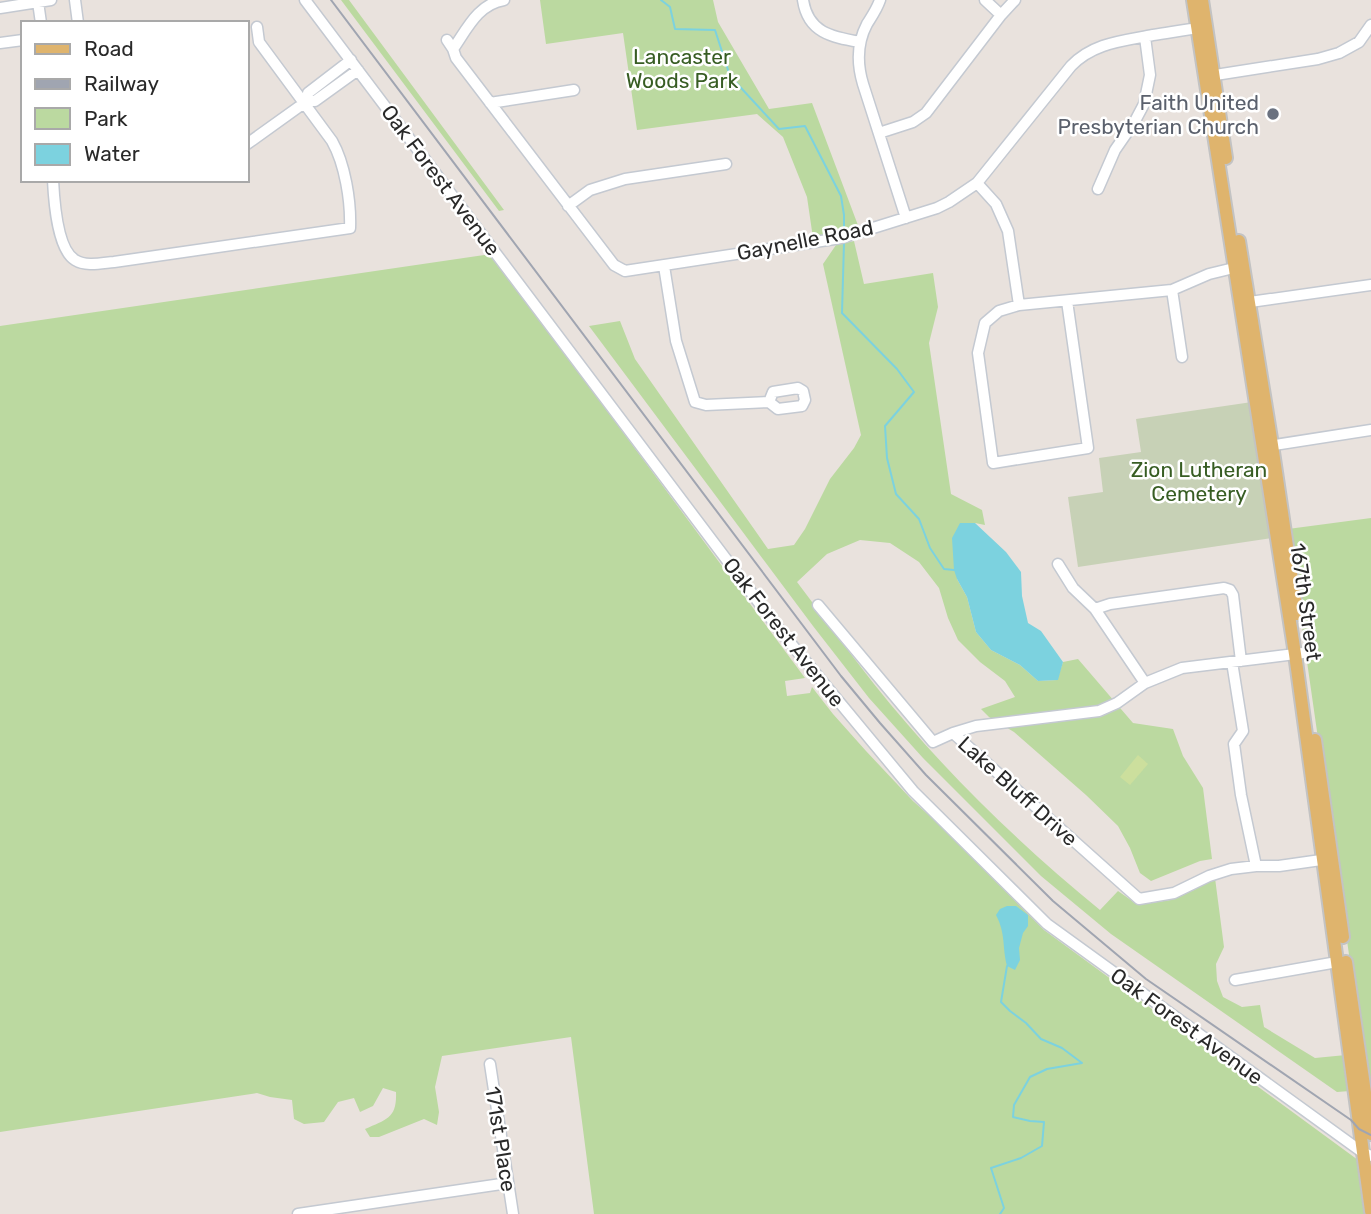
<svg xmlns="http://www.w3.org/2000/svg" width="1371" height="1214" viewBox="0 0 1371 1214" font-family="Rubik,sans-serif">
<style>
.green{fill:#bbd9a0}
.cemetery{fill:#c7d1b6}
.pitch{fill:#ccdf9d}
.water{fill:#7cd2df}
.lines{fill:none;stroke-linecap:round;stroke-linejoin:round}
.stream{stroke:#7cd2df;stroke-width:2}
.minor-casing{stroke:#c4c9d1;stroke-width:13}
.major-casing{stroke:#c3c3c3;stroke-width:16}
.minor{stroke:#fff;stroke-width:10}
.major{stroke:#dfb46d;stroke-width:12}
.rail{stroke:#a0a5b1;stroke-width:2}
.worship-dot{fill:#6b7280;stroke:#fff;stroke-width:2.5}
.labels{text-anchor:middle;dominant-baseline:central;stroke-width:5;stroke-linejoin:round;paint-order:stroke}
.park-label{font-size:21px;fill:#375d23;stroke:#fff}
.worship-label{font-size:21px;fill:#5b616d;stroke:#fff;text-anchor:end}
.street-label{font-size:21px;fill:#292929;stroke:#fff}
</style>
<rect width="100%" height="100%" fill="#e9e2dd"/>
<path class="green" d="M341 0H349L504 210 499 211Z
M540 0H713L718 22 769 109 812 103 859 228 847 233 813 238 807 197 783 137 757 114 637 130 623 33 546 44Z
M854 241 864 284 933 273 938 307 929 343 951 494 982 510 985 525 975 523 957 579 967 597 976 632 991 650 1020 665 1038 681 1057 680 1063 662 1078 659 1133 723 1173 729 1183 756 1203 788 1212 859 1200 861 1151 881 1140 873 1130 848 1118 826 1086 795 1014 732 989 717 981 709 1015 697 1005 681 980 662 958 640 948 618 939 588 919 562 890 543 860 540 827 554 797 582C823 616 848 651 874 684 940 767 1018 843 1100 910L1118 891 1138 905 1170 900 1194 890 1215 878 1224 947 1216 964 1217 981 1223 997 1242 1007 1260 1005 1264 1027 1315 1058 1346 1055 1350 1091 1337 1092 1111 934 1041 876 923 758 869 698 813 626 589 326 620 321 635 359 768 549 794 545 805 529 830 479 854 448 861 435 823 264 836 245Z
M491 254 805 678 785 681 787 696 810 693 812 687 833 714 866 751 913 801 940 825 1044 930 1358 1160 1366 1214H594L571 1037 442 1056 435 1087 439 1112 437 1125 424 1119 379 1137H370L365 1129C387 1119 397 1118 396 1092L383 1088 373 1106 360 1112 354 1098 338 1102 324 1122 304 1124 294 1119 292 1100 270 1097 257 1093 0 1132V326Z
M1371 518V1108L1288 529Z"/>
<path class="cemetery" d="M1252 402 1272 538 1078 567 1068 497 1103 492 1099 458 1141 452 1136 419Z"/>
<path class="pitch" d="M1138 755 1148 764 1130 785 1120 777Z"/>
<path class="water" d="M960 523H975L1006 552 1021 572 1022 596 1028 623 1041 631 1063 662 1058 680 1038 681 1020 665 991 650 976 632 967 597 957 579 954 570 952 538Z
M1007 906H1016L1028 915V926L1023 933 1019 948 1020 960 1015 970 1007 966C1002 947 1006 934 996 915L1000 909Z"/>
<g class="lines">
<path class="stream" d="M661 0 670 7 675 29 715 30 730 76 779 129 805 126 841 196 844 215V232
M844 243 842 313 897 369 914 392 885 426 887 458 896 494 919 519 930 548 944 569 954 570
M1000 1214 1004 1208 991 1168 1021 1158 1042 1146 1044 1122 1030 1121 1013 1117 1014 1105 1030 1077 1047 1069 1082 1063 1062 1048 1041 1039 1026 1023 1010 1011 1001 1002 1007 966"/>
<defs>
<path id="minor" d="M75 0 78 23
M305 0 778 628 913 791 1047 924 1362 1152 1371 1156
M803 0C808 33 832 37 860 42
M880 0C877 9 872 16 867 24 857 43 857 64 863 84L906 218
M985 0 1001 15
M38 2 41 23
M0 8 51 0
M447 40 453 49 456 58 614 265 625 271 841 238 937 208 949 202 977 183 1071 66C1093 43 1122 41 1153 35 1169 33 1186 29 1202 28
M0 43 23 40
M453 49C467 29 478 4 504 0
M1209 76 1318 59 1339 53 1359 42 1371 25
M307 101 308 93 351 60
M490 103 574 90
M879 133 913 122 926 113 1001 15 1015 0
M247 144 307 101H315L358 70
M53 180C54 200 57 249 75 260 86 267 102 263 114 262L350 228C351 201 345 164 332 141L259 42 257 27
M977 183 996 204 1008 231 1019 305
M1098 189 1115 150 1135 121 1144 104 1150 75 1145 37
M568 206 590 190 625 179 726 164
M664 266 676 341 695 402 706 405 769 402 778 409 802 406 805 400 803 391 798 388 773 392 769 402
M1172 290 1182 357
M1067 301 1088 448 993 463 978 353 985 323 999 311 1019 305 1172 290 1209 274 1242 266
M1243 303 1371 285
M1268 446 1371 430
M1058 564 1073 588 1095 609 1145 683
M818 605 933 742 953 733 976 726 1099 711 1117 703 1145 683 1182 668 1303 653
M1095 609 1110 604 1224 588 1230 590 1233 595 1241 661
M1232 662 1243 731 1234 744 1241 795 1256 866
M953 733 1139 899 1174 893 1209 876 1231 869 1256 866H1279L1328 859
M1235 980 1337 962
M490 1064 513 1214
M298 1214 508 1183"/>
<path id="major" d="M1193 0 1295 654 1371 1211
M1202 0 1226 158
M1239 241 1272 445 1297 614
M1315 740 1343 937
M1346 962 1371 1134"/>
</defs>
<use href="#minor" class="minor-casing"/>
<use href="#major" class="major-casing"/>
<use href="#minor" class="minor"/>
<use href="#major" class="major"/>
<path class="rail" d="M331 0 841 676 880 723 926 775 1053 901 1146 979 1351 1120 1359 1129 1371 1135"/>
</g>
<circle class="worship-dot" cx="1273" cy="114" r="7"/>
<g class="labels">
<g class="park-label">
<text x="682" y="56">Lancaster<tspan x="682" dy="24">Woods Park</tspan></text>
<text x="1199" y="469">Zion Lutheran<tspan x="1199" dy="24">Cemetery</tspan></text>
</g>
<g class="worship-label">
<text x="1259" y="102">Faith United<tspan x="1259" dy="24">Presbyterian Church</tspan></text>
</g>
<g class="street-label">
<text transform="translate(441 180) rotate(53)">Oak Forest Avenue</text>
<text transform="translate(805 240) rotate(-11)">Gaynelle Road</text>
<text transform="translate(1306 602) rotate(82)">167th Street</text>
<text transform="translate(784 632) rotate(52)">Oak Forest Avenue</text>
<text transform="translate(1018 791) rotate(42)">Lake Bluff Drive</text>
<text transform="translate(1187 1026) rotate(36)">Oak Forest Avenue</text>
<text transform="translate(501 1139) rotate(81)">171st Place</text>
</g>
</g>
<rect x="21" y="21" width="228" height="161" fill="#ffffff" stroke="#a9a9a9" stroke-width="2"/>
<rect x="35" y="44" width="35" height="10" fill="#dfb46d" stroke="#a9a9a9" stroke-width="2"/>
<text x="84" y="56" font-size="21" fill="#292929">Road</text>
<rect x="35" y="79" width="35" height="10" fill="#a0a5b1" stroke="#a9a9a9" stroke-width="2"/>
<text x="84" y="91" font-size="21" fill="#292929">Railway</text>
<rect x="35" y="108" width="35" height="21" fill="#bbd9a0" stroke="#a9a9a9" stroke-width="2"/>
<text x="84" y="126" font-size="21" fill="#292929">Park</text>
<rect x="35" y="144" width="35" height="21" fill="#7cd2df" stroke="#a9a9a9" stroke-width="2"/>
<text x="84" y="161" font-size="21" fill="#292929">Water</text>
</svg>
